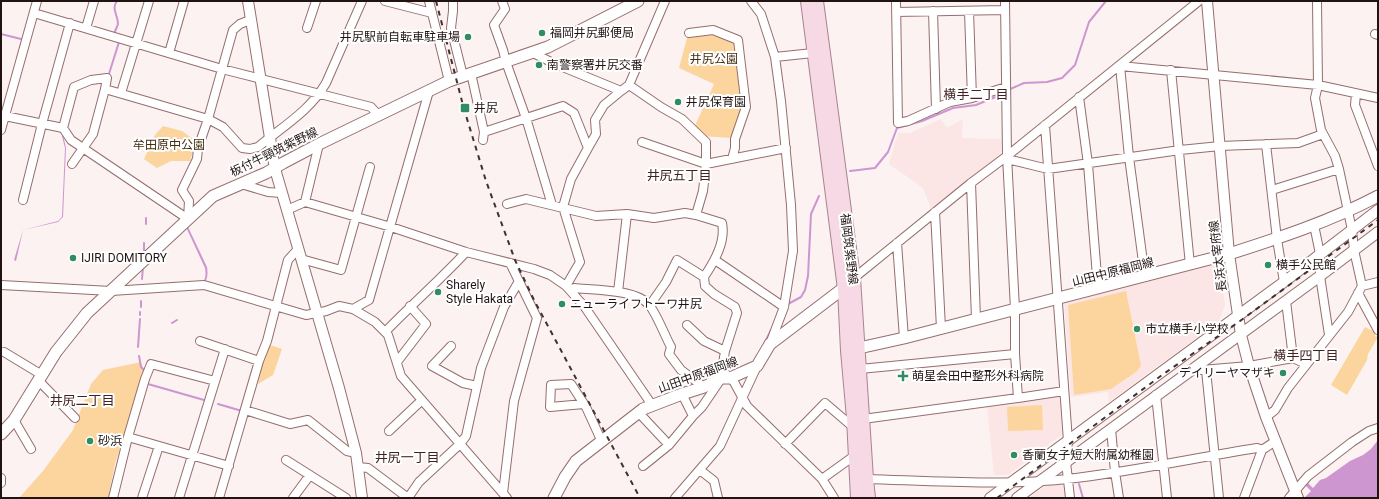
<svg xmlns="http://www.w3.org/2000/svg" width="1379" height="499" viewBox="0 0 1379 499" font-family="Roboto,'Noto Sans JP',sans-serif">
<style>
.built{fill:#fce6e5}
.green{fill:#fbd59d}
.water{fill:#cd96d1}
.lines{fill:none;stroke-linecap:round;stroke-linejoin:round}
.stream{stroke:#cd96d1;stroke-width:2}
.minor-casing{stroke:#956e6d;stroke-width:10}
.tertiary-casing{stroke:#956e6d;stroke-width:12}
.secondary-casing{stroke:#956e6d;stroke-width:13}
.primary-casing{stroke:#a98390;stroke-width:14}
.minor{stroke:#fff;stroke-width:8}
.tertiary{stroke:#fff;stroke-width:10}
.secondary{stroke:#fff;stroke-width:11}
.primary{stroke:#f7d9e5;stroke-width:12}
.rail{stroke:#403232;stroke-width:2;stroke-dasharray:5 5;stroke-linecap:butt}
.poi-dot{fill:#308c62;stroke:#fff;stroke-width:1.5}
.labels{text-anchor:middle;dominant-baseline:central;stroke-width:4;stroke-linejoin:round;paint-order:stroke}
.poi-label{font-size:12px;fill:#221313;stroke:#fff;text-anchor:start}
.park-label{font-size:12px;fill:#433011;stroke:#fff}
.street-label{font-size:12px;fill:#221313;stroke:#fff}
.neighbourhood-label{font-size:13px;fill:#422222;stroke:#fff}
</style>
<rect width="100%" height="100%" fill="#fbf2f1"/>
<path class="built" d="M941 119 947 128 963 119 962 138 1001 139V155L932 211 923 188 889 164 898 133H910Z
M1220 263 1225 305 1219 321 1109 402 1108 392 1071 397 1064 303Z
M1060 394 1063 434 1008 475H994L987 405Z
M1048 484H1065L1069 498H1029Z"/>
<path class="green" d="M711 34 736 42 744 108 732 138 701 136 694 128 714 84 679 68 687 38Z
M163 126 182 131 196 141 190 161H171L157 168 144 159 155 135Z
M1126 291 1141 366 1136 372 1111 389 1074 395 1068 305Z
M1365 327 1375 332V336L1378 337 1368 354 1367 360 1347 395 1331 385Z
M267 344 282 349 273 375 258 384Z
M141 362 144 371 115 464 108 498H19L43 471 73 430 91 384 103 370Z
M1042 405 1043 430 1008 431 1007 407Z"/>
<path class="water" d="M63 135 66 148 63 217 58 222 23 230 16 261 14 260 23 230 58 221 62 217 65 148 62 136Z
M186 227H188L207 267C208 274 208 279 203 285L202 284C206 278 206 274 205 268Z
M1378 440V498H1304L1311 491 1305 485 1308 483 1313 488 1320 480 1326 478 1350 461 1363 455 1371 449Z"/>
<g class="lines">
<path class="stream" d="M1 34 21 39
M114 34C115 31 117 27 118 24 118 15 111 9 117 1
M108 77 119 42
M1008 90 1024 83 1047 82 1062 78 1075 65 1089 22 1106 1
M850 171 875 168 888 152 897 128 922 121 953 108 976 105 998 96 1004 92
M146 224V218
M144 254V243
M142 279 143 267
M788 304 801 297 805 290 808 276 811 214 819 196
M141 307V301
M140 315V312
M172 323 177 320
M765 342 771 330
M138 347 140 319
M139 356 141 367 145 371
M148 384 204 400
M218 404 242 411
M1079 484 1083 498"/>
<defs>
<path id="minor" d="M385 1 432 13
M429 1 449 81
M453 1V11L451 28 463 76
M502 1 505 9 494 25 503 50 506 62 526 118 552 205
M751 1 761 14 775 57 781 101 791 205 793 251 784 307 770 344
M896 1 898 123 908 121 950 102 972 98 1006 87
M1005 1 1007 156 1011 160 1048 169 1180 150 1220 146 1298 143 1323 134
M933 11 936 109
M969 11 972 98
M896 12 1005 10
M34 13 222 69 371 107 379 116
M86 28 94 1
M307 28 316 1
M689 33 713 30 738 40 746 107 735 139V148L732 159
M1375 34 1378 35
M169 53 184 1
M533 53 553 63 621 91 629 85 665 1
M775 57 813 53
M1171 70 1190 265
M471 73 484 132 483 140
M629 85 661 107 682 119 706 142V164L703 191 696 215
M121 93 149 1
M1356 94 1355 105 1378 166
M1079 97 1088 164 1098 289
M5 116 63 128 71 140 188 219 189 201 182 190 197 159 198 148 208 119 233 30 240 24 250 20
M1045 125 1068 441 1066 462 1070 498
M63 128 74 87 91 80 107 78 105 89 208 119 223 127 242 148 250 149 258 147C282 127 310 111 326 83L362 1
M1 130 37 1
M484 132 563 106 574 113 588 148 571 179 563 207 580 262 566 286
M642 142 706 164 786 148
M1266 144 1277 239 1284 282
M588 148 596 134 595 120 604 105 621 91
M72 164 93 134 105 89
M971 183 976 319
M241 184 268 192 282 193
M1272 190 1339 169
M23 200 42 124 70 23
M305 202 319 144
M507 204 526 199 596 216 627 214 654 218 685 213 696 215 722 223C726 242 714 262 704 277L705 286 714 294 735 307 737 313 725 351 722 370 734 382 747 406 822 479 834 498
M287 210 305 202 391 227 466 252 534 269 550 275 566 286 584 306 652 405
M935 212 941 328
M1314 225 1320 254V276L1329 335
M897 243 904 338
M301 259 341 270 370 167
M715 260 784 307
M1145 277 1129 157 1120 66 1318 85 1378 98
M854 278 971 183 1007 156
M1 285 111 291 204 285 306 315 326 311 339 306 353 309 375 322 388 335 401 376 507 498
M1362 286 1378 282
M570 290 574 288C593 290 638 289 650 306 657 315 665 336 671 347L669 354 681 370 704 387
M618 292 627 214
M1358 293 1378 330
M1286 301 1293 358
M650 305 666 282 677 260 704 277
M353 309 369 300 429 91
M687 325 704 341 725 351
M385 332C411 305 440 280 466 252
M200 341 259 361
M451 346 432 366 463 383 477 386
M4 352 42 375
M397 362 426 324 410 306
M860 369 1015 354
M1201 370 1249 366 1293 358 1306 364
M1206 370 1219 498
M38 380 75 418
M1156 395 1167 498
M1018 398 1064 391
M584 404 550 407 551 385 571 384 586 407 602 442
M245 410 290 424 308 420 347 451 356 453
M639 413 669 445
M693 416 702 407 721 379
M1266 417 1275 410 1288 388 1348 312 1362 286 1354 250 1352 230 1339 169 1335 156 1321 130 1315 98 1318 85 1317 1
M863 419 1018 398 1015 354V309L1007 156 1199 1
M14 420 31 449
M1111 429 1115 472 1119 498
M389 431 422 400
M128 437 229 466
M785 444 825 403 853 427
M286 460 346 498
M643 466 669 445 693 416 682 394
M358 467 368 468 408 498
M700 470 714 481 718 498
M1 478V483
M822 479 854 456
M867 479C932 481 1003 486 1067 479 1131 472 1194 458 1257 448L1262 450
M503 493 514 401 537 318 510 263
M113 498 128 437 145 379 151 364 215 381
M142 498 159 446
M179 498 225 349
M219 498 259 361 267 341 288 260 298 249
M293 498 310 475
M408 498 419 482 460 444 466 436 481 368 504 307 519 281
M675 498 720 446 757 366
M1244 498 1262 450 1274 442
M1289 498 1308 476 1352 442 1369 431 1378 428"/>
<path id="tertiary" d="M248 1 275 169 339 388 356 453 362 498
M1207 1 1229 254 1241 335 1249 366 1266 417 1298 498
M990 498 1284 282 1378 210
M1017 498 1320 276 1378 232"/>
<path id="secondary" d="M850 350 904 338 1229 254C1279 238 1331 221 1378 196
M1 434 14 420 56 352 87 313 213 196 266 173 283 163 319 144 449 81 548 47 638 1
M554 498 565 477 576 461 643 409 682 394 704 387 721 378H730L757 366 770 344 849 284"/>
<path id="primary" d="M807 1 844 289 847 351 853 418 857 498
M817 1 854 278 867 479 869 498"/>
</defs>
<use href="#minor" class="minor-casing"/>
<use href="#tertiary" class="tertiary-casing"/>
<use href="#secondary" class="secondary-casing"/>
<use href="#primary" class="primary-casing"/>
<use href="#minor" class="minor"/>
<use href="#tertiary" class="tertiary"/>
<use href="#secondary" class="secondary"/>
<use href="#primary" class="primary"/>
<path class="rail" d="M436 1 464 109 486 181 515 260 534 300 640 498
M997 498 1162 375 1240 321 1378 220"/>
</g>
<g class="poi-dot">
<circle cx="542" cy="33" r="4"/>
<circle cx="468" cy="37" r="4"/>
<circle cx="539" cy="65" r="4"/>
<circle cx="678" cy="102" r="4"/>
<rect x="460" y="103" width="10" height="10" rx="2"/>
<circle cx="73" cy="258" r="4"/>
<circle cx="1268" cy="265" r="4"/>
<circle cx="438" cy="292" r="4"/>
<circle cx="562" cy="304" r="4"/>
<circle cx="1137" cy="329" r="4"/>
<circle cx="1283" cy="373" r="4"/>
<path d="M901 370h4v4h4v4h-4v4h-4v-4h-4v-4h4z"/>
<circle cx="90" cy="441" r="4"/>
<circle cx="1014" cy="455" r="4"/>
</g>
<g class="labels">
<g class="poi-label">
<text x="550" y="33">福岡井尻郵便局</text>
<text x="460" y="37" text-anchor="end">井尻駅前自転車駐車場</text>
<text x="547" y="65">南警察署井尻交番</text>
<text x="686" y="102">井尻保育園</text>
<text x="474" y="108">井尻</text>
<text x="81" y="258">IJIRI DOMITORY</text>
<text x="1276" y="265">横手公民館</text>
<text x="446" y="285">Sharely<tspan x="446" dy="14">Style Hakata</tspan></text>
<text x="570" y="304">ニューライフトーワ井尻</text>
<text x="1145" y="329">市立横手小学校</text>
<text x="1275" y="373" text-anchor="end">デイリーヤマザキ</text>
<text x="912" y="376">萌星会田中整形外科病院</text>
<text x="98" y="441">砂浜</text>
<text x="1022" y="455">香蘭女子短大附属幼稚園</text>
</g>
<g class="park-label">
<text x="714" y="59">井尻公園</text>
<text x="169" y="145">牟田原中公園</text>
</g>
<g class="street-label">
<text transform="translate(274 152) rotate(-26)">板付牛頸筑紫野線</text>
<text transform="translate(849 249) rotate(83)">福岡筑紫野線</text>
<text transform="translate(1218 256) rotate(-97)">長浜太宰府線</text>
<text transform="translate(1113 272) rotate(-14)">山田中原福岡線</text>
<text transform="translate(698 375) rotate(-20)">山田中原福岡線</text>
</g>
<g class="neighbourhood-label">
<text x="976" y="94">横手二丁目</text>
<text x="679" y="175">井尻五丁目</text>
<text x="1306" y="355">横手四丁目</text>
<text x="82" y="400">井尻二丁目</text>
<text x="407" y="457">井尻一丁目</text>
</g>
</g>
<rect width="1379" height="499" fill="none" stroke="#221313" stroke-width="4"/>
</svg>
